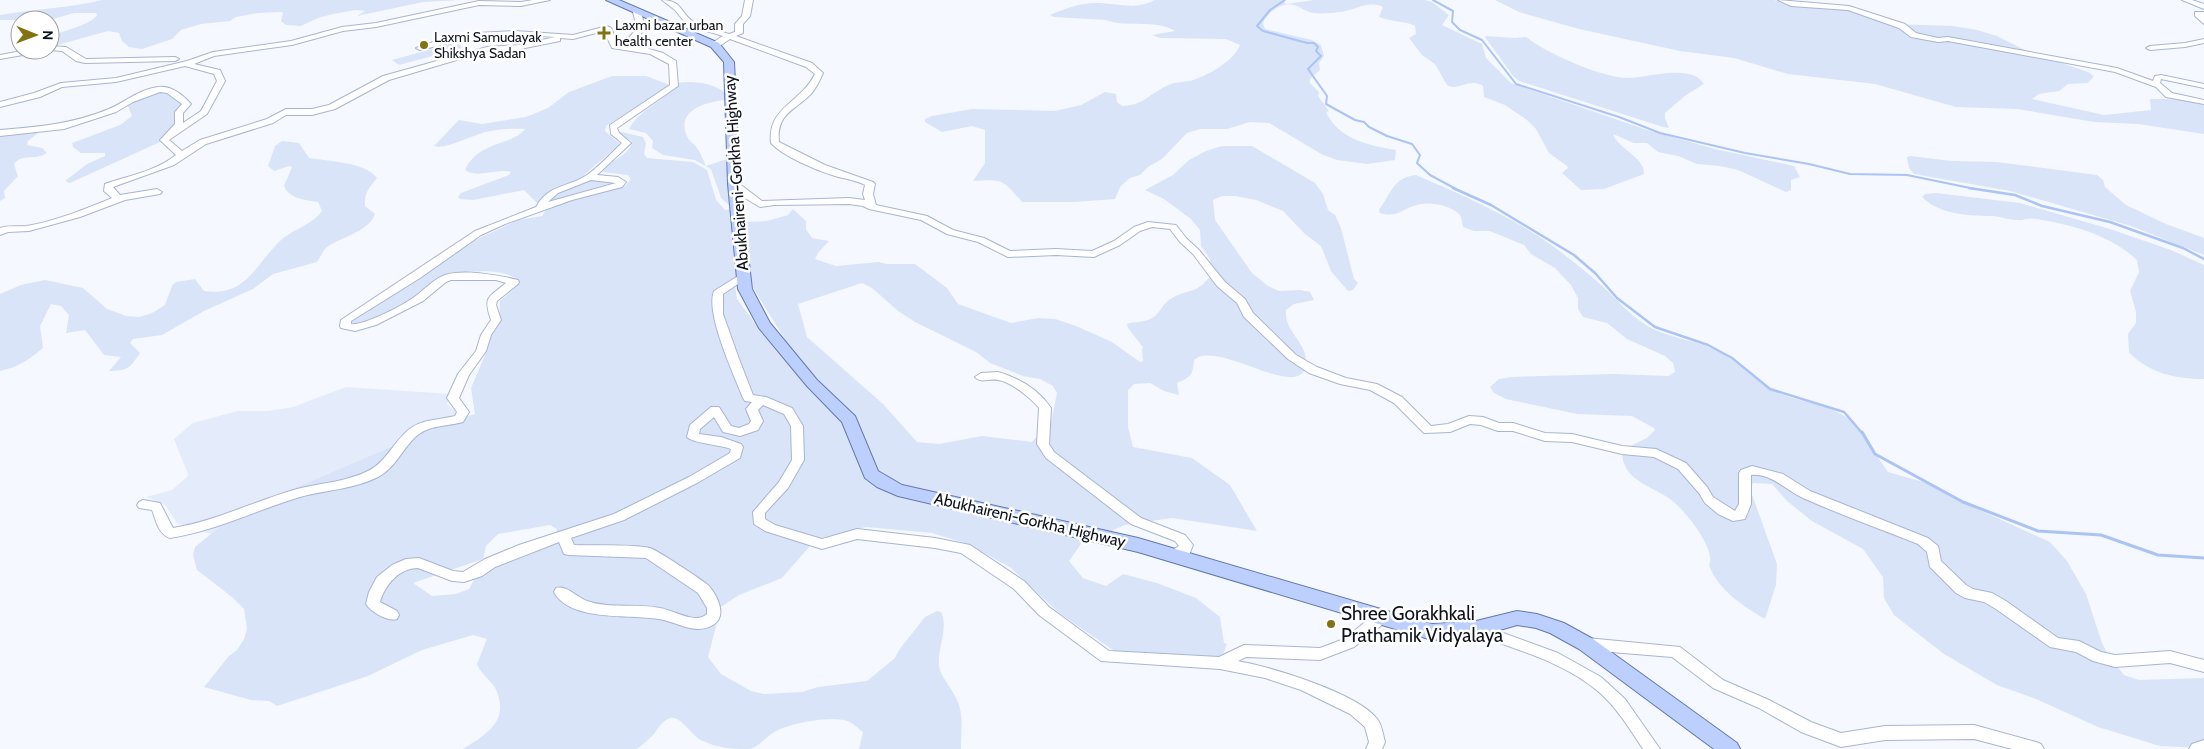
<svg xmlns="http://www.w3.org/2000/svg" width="2204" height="749" viewBox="0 0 2204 749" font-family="Cabin,sans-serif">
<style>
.built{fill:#e4ebfa}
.green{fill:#dae4f8;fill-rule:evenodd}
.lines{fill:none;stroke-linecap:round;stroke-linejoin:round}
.stream-far2{stroke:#acc3f6;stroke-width:2}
.stream-far1{stroke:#acc3f6;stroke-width:2.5}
.stream{stroke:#acc3f6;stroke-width:3}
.minor-casing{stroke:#a8b5d2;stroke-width:2}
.major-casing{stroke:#6379ae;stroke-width:2}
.minor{fill:#fff;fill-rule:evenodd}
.major{fill:#bdd0fd;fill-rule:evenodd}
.poi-dot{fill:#817314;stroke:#fff;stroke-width:2}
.labels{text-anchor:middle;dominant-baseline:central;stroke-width:5;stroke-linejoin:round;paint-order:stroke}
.far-poi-label{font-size:14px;fill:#0d121c;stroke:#fff;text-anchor:start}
.street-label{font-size:16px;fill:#0d121c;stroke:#fff}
.near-poi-label{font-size:19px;fill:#0d121c;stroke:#fff;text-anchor:start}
</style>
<rect width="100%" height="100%" fill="#f5f8fe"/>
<path class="built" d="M346 387 451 394 447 404 459 415 418 426 393 446 238 512 211 534 177 523 165 505 146 497 172 490 187 477 188 474 174 439 193 423 238 411H268L293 407Z"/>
<path class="green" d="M102 0H461L423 2 357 16 365 11 356 10 333 14 318 18 301 26 286 25 281 21 283 13 281 12 258 13 236 17 230 21 201 24 181 30 172 39 142 49 129 47 122 41 119 33 108 31 50 47V37C65 29 84 28 97 16L96 13H74L50 20H0V15C34 9 69 8 102 0Z
M1155 0H1282L1286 4 1314 0H1425L1432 2 1449 15 1442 25 1482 44 1486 58 1511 83 1644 129 1715 149 1794 166 1800 177 1791 180V190L1786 192 1738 170 1720 166 1697 164 1678 156 1658 152 1647 143H1634L1613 134C1618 149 1645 157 1644 174L1604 189 1581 190 1562 173 1568 168 1567 166 1549 153 1536 129 1527 120 1505 105 1484 97 1483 86C1469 77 1458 92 1447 85L1435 64 1422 55 1409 38 1416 34 1415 26C1407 21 1391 22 1379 17L1383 7C1368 0 1356 10 1340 12 1332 13 1321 14 1313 13 1306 12 1301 7 1294 5 1282 1 1268 12 1263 23L1265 29 1312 40 1321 45 1324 56 1319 63 1320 70 1310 79V83L1319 92 1318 96 1329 111 1326 112C1338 139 1370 146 1396 150L1395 160 1367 164 1337 160 1323 155 1269 123 1250 122 1227 129H1200L1187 133 1162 159 1148 167 1140 175 1130 178 1120 187 1115 199 1074 202H1022C1002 179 1004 179 973 181L985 163V130L972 126 942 132 925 122V119L932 116 972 109 1055 111 1081 105 1105 92 1116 94 1117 102 1122 106C1145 106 1151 91 1171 84 1177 82 1184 82 1190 81 1207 76 1233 62 1240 45L1226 39 1160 38 1152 35 1175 31C1157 19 1126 28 1106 20L1054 17 1050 15C1065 8 1083 2 1100 3 1119 4 1136 10 1155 0Z
M1495 0H1774L1802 7 1846 10 1890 24 1953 26 1977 30 1997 36 2029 52 2088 72 2094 76 2088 83 2068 84 2059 91 2039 94 2032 99 2104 115 2151 110 2150 99C2169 99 2186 99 2204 104V134L2138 124 2094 122 2017 109 1956 107 1875 84 1788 74 1734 58 1680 51 1579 29 1519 12Z
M1486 36 1515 38 1526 37C1546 53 1602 78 1628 78 1648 78 1691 63 1704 84L1686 95 1665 113V118L1669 128 1663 127 1519 81 1513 76 1485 37Z
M458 42 462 48 399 65 392 60Z
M612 76H646L670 85 606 126 605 131 620 144 584 175 591 179 614 182 560 198 538 208 539 205 524 190 473 200 460 199 458 197 461 193 509 175 511 172C497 168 477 179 465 170 478 141 512 146 525 129 513 128 499 129 486 132 473 135 445 150 434 146L459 120 482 124 526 117 548 108 569 92Z
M677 83C693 80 716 83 728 95L725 100C707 102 675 110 687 136 689 142 694 143 697 148 701 153 703 160 706 166L730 158V206L721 198 711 169 695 160 663 155 652 148 653 141 646 133 629 129C640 108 665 102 677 83Z
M165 90 184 105 176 124 160 142 70 183 65 181 87 164 105 156V153H81L73 147 72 143 120 125 132 116 127 104Z
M43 129 28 141 27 145 42 148 47 153C36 161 22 153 14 164L18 176 4 191 5 198 0 201V135Z
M618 131 643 137 646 143 644 154 647 158 693 162 707 170 716 200 725 210 734 209 739 267 735 286 737 299 765 337 818 395 852 428 854 452 863 442 827 390 789 346 752 286 744 222 767 221 788 215 793 209 806 221V229L812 238 829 241 818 253 815 259 836 266 879 262 887 264H915L947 288 958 304 1011 323 1038 318 1055 319 1076 326 1112 342 1140 362 1143 361 1142 349 1143 347 1128 328 1127 324C1134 321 1143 323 1150 319 1160 315 1162 303 1172 298 1190 288 1196 295 1211 275L1210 259 1201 246 1200 230 1191 219 1164 199 1145 190 1173 175 1189 160 1206 151 1222 146H1252L1315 183 1323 194 1328 210 1335 215 1341 228 1354 279 1358 283 1353 290 1348 291 1331 271 1321 246 1305 234 1283 211 1256 200 1235 196H1222L1213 200 1215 220 1252 273 1268 286 1279 291 1300 290 1310 292 1314 300 1294 304 1286 310C1284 332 1307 342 1306 362 1305 406 1218 338 1194 360 1193 375 1191 377 1177 383L1179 395 1164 391 1150 383 1134 384 1128 390V427L1133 447 1192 458 1230 485 1257 531 1172 518 1125 525 1081 544 1069 561 1083 578 1106 586 1123 574 1157 583 1196 598 1220 617 1224 643 1227 644 1221 659 1116 652 1059 613 1010 567 965 543 932 533 866 527 816 539 782 578 739 595 721 607 708 657 721 674 751 691 764 694 802 692 818 687 867 681 895 658 899 650 925 617 937 611 941 612C949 628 937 649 939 666 941 678 952 688 957 700 964 715 961 732 961 749H859L863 732C857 728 852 721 844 720 825 717 785 723 770 735 763 740 757 748 748 749 732 749 717 748 703 741 692 737 681 715 670 718 661 721 658 730 652 736 647 741 642 745 637 749H463C485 735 509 722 497 692 493 681 481 675 477 664L487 639 473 635 422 650 368 676 277 706 269 701 251 700 204 687 229 656 237 650 244 639 247 629 244 609 232 597 197 570 193 555 195 547 238 512 393 446 402 448C423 426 447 422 475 414L471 388 485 355V351L488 346 491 334 499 319 500 301 513 290 518 280C502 267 457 270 439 280 431 285 424 294 415 299 395 311 371 324 347 326L348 321 417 281 432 267 471 242 518 220 542 216 548 207 625 186 631 179 628 175 603 172C610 160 632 154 632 141L621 135ZM862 283 872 288 898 311 915 322 976 352 990 363 1023 376 1040 379 1053 386 1057 393 1051 422 1032 442 982 436 939 444 917 442 883 404 807 337 798 304ZM550 525 557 529 556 534 478 573 469 589 456 594 432 596 413 583 483 559 486 546 498 534Z
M282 141 299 143 309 158C327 161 366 162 377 178 369 188 364 193 365 206L375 214C369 232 340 237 326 248 322 252 320 258 317 262L273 274 253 289 204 311 162 335 133 339 130 343 140 353C130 368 128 371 109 371L121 357 104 355 85 330 66 333 69 315 61 306 51 304 40 326 43 348C29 360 18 367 0 371V294L21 285 45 280 83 288 107 309 126 316 139 317 152 313 165 305 172 286 176 282 195 279 204 291C245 297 254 267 278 243 290 230 311 226 322 211L318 202C306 200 289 199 284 186L292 167 289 166 274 171 268 166 275 146Z
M1911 156 1951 161 1997 162 2097 175 2103 180 2105 187 2126 205 2166 224 2204 238V255L2131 226 2010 191 1914 174 1909 168 1907 157Z
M1416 175C1467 197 1522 221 1566 256 1578 265 1590 275 1601 285 1617 299 1630 316 1649 327 1671 339 1699 340 1721 353 1742 365 1757 384 1779 393 1801 403 1831 404 1850 420 1866 435 1875 454 1888 472L1930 484 1977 509 2050 542 2067 561 2086 594 2102 643 2108 655 2124 675 2139 680 2204 678V748L2160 746 2098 727 2036 699 1997 685 1944 654 1894 615 1884 598 1883 577 1863 549 1812 521 1787 501 1772 484 1753 483 1750 489 1777 564 1776 585 1765 619C1743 606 1717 589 1709 565 1717 549 1683 508 1670 499 1650 485 1621 480 1622 450L1647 438 1655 430 1654 428 1632 416 1577 414 1506 399 1494 393 1490 387 1499 379 1511 377 1614 374 1668 376 1675 372 1673 363 1665 356 1627 339 1607 323 1583 317 1578 309V298L1571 285 1555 268 1531 254 1524 245 1490 231H1474L1463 227C1462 223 1462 216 1458 213 1449 205 1428 201 1417 205 1401 209 1398 218 1380 213L1379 210C1391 193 1394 177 1416 175Z
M1936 193 2020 203 2110 229 2171 250 2204 265V379C2176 379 2148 373 2129 352L2128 334 2136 323V312L2130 291 2139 272 2137 260C2108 234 2073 225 2036 219 2030 217 2023 221 2017 220 2009 220 2002 217 1994 216 1970 216 1940 215 1922 197L1925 194Z"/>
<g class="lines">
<path class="stream-far2" d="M1285 0 1270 10 1257 26 1263 31 1307 43H1314L1318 47 1316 51 1321 56 1308 69 1327 96 1326 104 1355 120 1364 122 1369 127 1387 136 1412 144 1420 155 1417 163 1430 175 1456 189
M1433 0 1453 11 1452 22 1460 30 1482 40 1516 84 1619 117 1660 133 1745 153 1809 164 1850 174 1907 175 1975 189"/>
<path class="stream-far1" d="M1453 188 1491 205 1574 255 1595 273 1617 298 1655 327 1708 345 1732 358 1770 389 1844 412 1863 434
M1969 188 2015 195 2042 206 2110 222 2183 248 2204 259"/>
<path class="stream" d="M1862 432 1875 454 1963 502 2038 531 2101 535 2158 555 2204 558"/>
<defs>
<path id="minor" d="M533 0H550L521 6 479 5 376 27 343 31 292 45 214 56 194 64 220 70 225 81 207 114 169 140 182 151 200 140 267 119 286 109H312L329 105 383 76 487 47 520 45 555 37C508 33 465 39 420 50L416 48 439 40 477 33 515 31 573 35 607 26 611 28 618 44 639 47 628 39 637 28 633 12 637 10 641 12 645 28 636 39 649 49 663 53 676 61 678 86 617 128 619 133 631 143 597 175 618 177 626 182 622 187 572 200 505 224 481 235 420 278 351 321V324C364 326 406 304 417 295 426 288 434 279 445 275 463 269 499 275 518 280L519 282 518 284 497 301 496 305 501 320 491 335 486 351 469 375 459 398 469 412 463 422C449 426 431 425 419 434 403 446 397 467 378 477 354 489 326 490 300 497 256 510 216 531 170 538 158 534 156 520 152 510L139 508 137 505 139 502 143 500 160 503 173 528C216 521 255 501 297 489 320 483 346 482 368 471 387 462 394 440 411 428 423 419 440 420 455 416L457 412 447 398 458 374 476 351 481 335 491 320C483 296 488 298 506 283L496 280H451L446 282 423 301 376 325 355 331 341 328 340 326 341 320 475 231 536 207C550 183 568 188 587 175 600 166 611 153 622 143L611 134 610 125 670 85 669 64 650 54 612 48 604 31 573 39 560 38V41L520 49 487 51 389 80 335 109 312 115H286L273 123 206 144 174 165 113 187 120 195 157 189 162 192 160 194 125 200 80 217 29 231 8 232 0 235V228C9 225 18 227 27 226 56 221 85 209 112 198L104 191 105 184C128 176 156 171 176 155L160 140 175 124V112L182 104 167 93 160 92 133 102 116 112 64 129 0 136V130C39 127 72 124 109 109 125 102 140 89 158 87 171 85 183 95 191 104L183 113V123L201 111 217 81 214 74 185 66 116 82 62 87 40 97 0 107V102L34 93 61 83 116 78 187 61 213 52 291 41 342 27 376 23 479 1 521 2ZM591 180 616 183 548 202 558 193Z
M662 0C683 0 681 15 694 22 705 27 718 30 729 34L735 32V24L742 16 745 0H753L750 16 743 24V33L736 36 812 63 823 73C820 80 816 88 811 94 794 111 776 114 779 142L825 165 873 182 875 184 873 194 876 205 927 216 953 230 984 238 1010 251 1056 249 1092 251 1114 241 1134 227 1148 222 1176 225 1186 238 1199 250 1225 282 1245 299 1253 313 1296 355 1317 367 1346 378 1377 384 1402 397 1431 426 1448 424 1469 416 1483 417 1499 423H1513L1545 433 1572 434 1622 446 1656 449 1686 463 1707 487 1713 497 1735 511 1739 504V473L1741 470 1752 466 1783 474 1810 491 1928 538 1938 546 1941 561 1966 585 1973 589 1992 593 2006 601 2058 638 2079 641 2101 652 2115 655 2170 651 2204 660V672L2170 663 2115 667 2093 661 2076 652 2050 647 1996 609 1984 602 1965 598 1956 593 1930 567 1927 552 1918 544C1880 529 1841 515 1803 498 1786 490 1771 473 1751 475V504L1745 519 1733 521 1718 514 1705 503 1699 493 1678 469 1654 457 1622 454 1572 442 1545 441 1513 431H1498L1481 425 1470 424 1450 432 1424 433 1394 403 1370 390 1340 384 1309 373 1288 359 1244 317 1237 303 1217 286 1193 254 1180 242 1170 229 1152 227 1140 231 1120 245 1094 257 1056 255 1008 257 978 242 947 234 921 220 869 209 863 206 849 204 774 205 760 207 743 197 731 186V182H737L762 201 849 198 865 200 863 194 865 185C856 180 845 179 835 176 816 170 784 157 771 143 767 107 801 103 815 74L806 67 730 39 718 47H712V43L723 36 687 25 675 10Z
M1778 0 1849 6 1905 24 1916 33 1938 38 1948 37 2117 68 2153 81 2155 76 2161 75 2204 84V88L2161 79 2160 83 2172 93 2204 100V104L2166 97 2156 87 2115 72 1948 41 1938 42 1911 37 1899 28 1848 10 1791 6Z
M2182 0H2192L2204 4V9Z
M2195 12H2204V24L2195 16Z
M2204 39V43L2185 47 2150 50 2146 48 2150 46 2185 43Z
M50 46 66 47 86 59 175 57 179 59 175 61 85 63 76 61 62 51 49 50Z
M27 50H44L40 52 0 59V55Z
M743 273 748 276 747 278 723 294V314L739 359 753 395 766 397 792 408 803 426 804 460 788 488 765 513V519L775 525 822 539 857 529 935 538 970 545 1024 581 1049 607 1109 651 1219 657 1244 645 1320 648 1344 639 1369 619 1368 616 1370 612 1375 610 1380 612 1384 621 1382 625 1354 647 1320 660 1246 657 1238 661C1271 667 1359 693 1378 720 1382 726 1383 735 1385 742L1382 749H1366L1369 742 1365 727 1350 714 1301 690 1265 678 1220 669 1101 661 1039 615 1014 589 961 553 935 548 857 539 822 549 765 531 754 524 753 512 779 482 792 460 791 426 784 414 763 405 758 410 763 421 758 430 740 436 723 432 714 417 700 429 699 434 721 437 741 444 743 447 740 458 697 483 624 520 571 538 574 545C596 546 629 544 650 548 657 550 702 580 708 585 717 595 728 616 713 625 695 636 676 621 658 619 630 614 570 622 554 592L556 588C567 585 576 597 587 601 610 609 636 603 660 608 673 610 696 625 707 614V608L698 593 646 558 569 555 564 554 559 542 495 567 482 576 464 582 452 581 418 568C399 568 385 585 380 602L397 611 399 615 397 619C388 622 371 612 366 604L369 592 377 577 392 565 406 559 419 558 453 571 463 572 485 559 519 545 614 514 689 477 730 453 731 449C721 445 692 443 687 437L690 425 711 407H719L731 426 739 428 749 424 751 421 746 409 752 402 745 401 743 398C734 375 705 313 714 291Z
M998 372C1019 378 1039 390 1051 408L1049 444 1054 452 1141 518 1185 535 1193 545 1189 555 1174 561 1169 560 1167 556 1169 552 1179 546 1175 541 1131 524 1046 458 1037 444 1039 408C1031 398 1011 382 998 380 990 378 981 384 975 377L981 373Z
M1476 623 1558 653 1601 677 1625 699 1660 749H1643C1630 729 1617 708 1599 692 1563 661 1514 649 1471 633L1469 629 1471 625Z
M1587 638 1680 647 1723 680 1769 700 1811 722 1841 733 1885 726 1974 725 2036 742 2041 744 2044 749H2012L1974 739 1885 740 1841 747 1801 732 1759 708 1713 688 1672 657 1587 650 1582 648 1580 644 1582 640Z
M2204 740V749H2189L2192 744Z"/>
<path id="major" d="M606 0H619L719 43 734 62 740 184 752 289 770 323 817 380 855 416 878 471 902 485 1138 538 1432 624 1476 621 1517 611 1537 614 1564 623 1593 639 1737 743 1740 749H1714L1579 649 1550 633 1536 628 1517 625 1476 637 1432 640 1138 552 898 496 877 487 865 478 842 422 807 386 759 328 738 289 728 184 724 62 711 47Z"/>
</defs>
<use href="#minor" class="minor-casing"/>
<use href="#major" class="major-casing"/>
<use href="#minor" class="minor"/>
<use href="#major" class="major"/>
</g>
<g class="poi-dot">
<path d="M601.5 25.5h5v5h5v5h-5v5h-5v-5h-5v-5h5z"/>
<circle cx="424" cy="45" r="5"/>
<circle cx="1331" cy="624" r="5"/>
</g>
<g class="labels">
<g class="far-poi-label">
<text x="615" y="25">Laxmi bazar urban<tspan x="615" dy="16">health center</tspan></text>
<text x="434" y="37">Laxmi Samudayak<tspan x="434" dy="16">Shikshya Sadan</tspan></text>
</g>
<g class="street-label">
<text transform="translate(736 173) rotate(-94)">Abukhaireni-Gorkha Highway</text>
<text transform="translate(1030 520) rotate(13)">Abukhaireni-Gorkha Highway</text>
</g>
<g class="near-poi-label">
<text x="1341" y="613">Shree Gorakhkali<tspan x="1341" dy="22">Prathamik Vidyalaya</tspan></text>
</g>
</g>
<g transform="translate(35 35) rotate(91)"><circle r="24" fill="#ffffff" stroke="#9ea0a4"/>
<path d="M0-4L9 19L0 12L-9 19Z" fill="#817314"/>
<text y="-8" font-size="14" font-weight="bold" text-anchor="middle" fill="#0d121c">N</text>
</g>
</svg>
